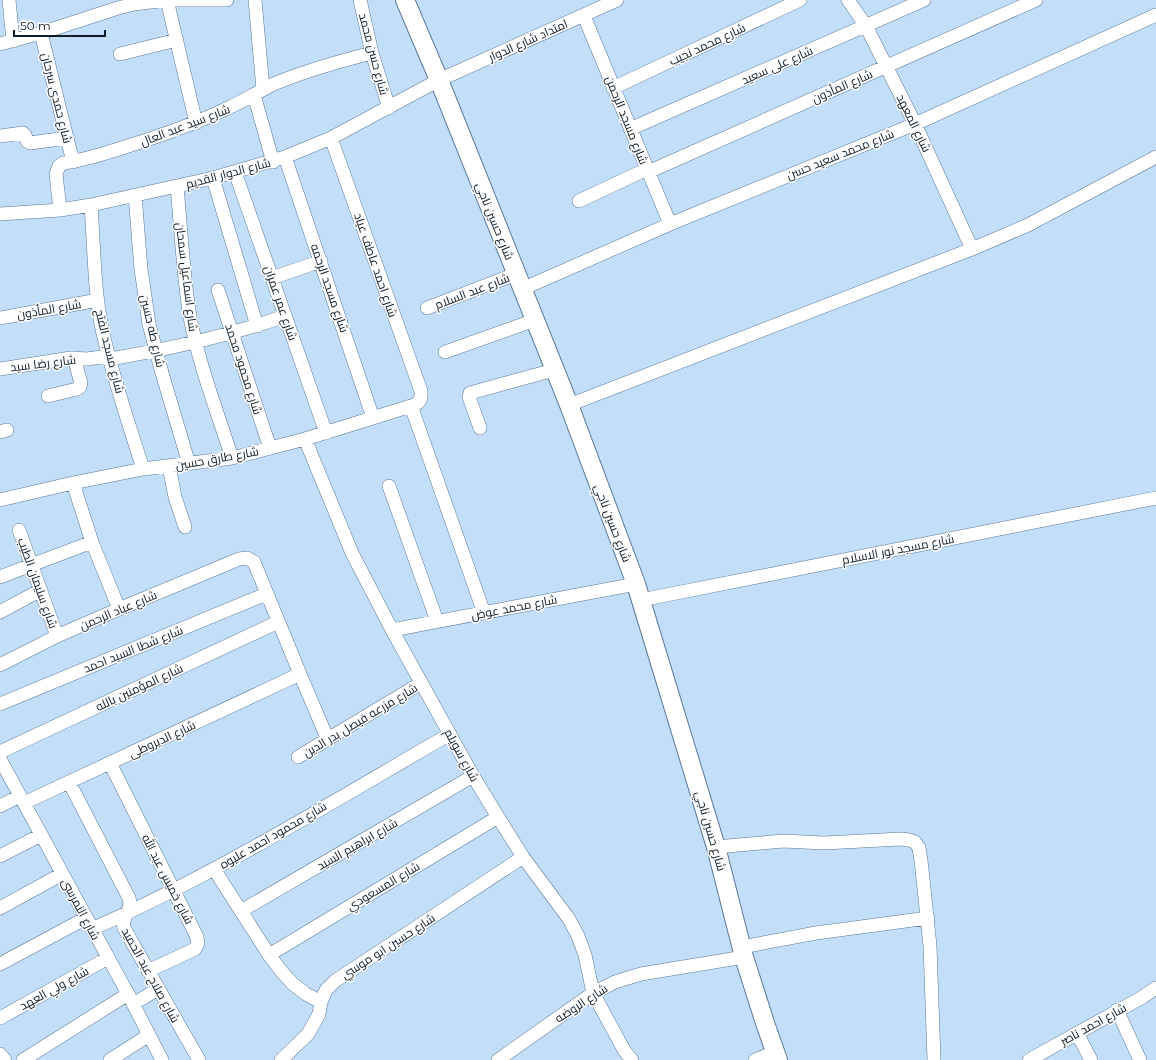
<svg xmlns="http://www.w3.org/2000/svg" width="1156" height="1060" viewBox="0 0 1156 1060" font-family="Montserrat,Cairo,sans-serif">
<style>
.lines{fill:none;stroke-linecap:round;stroke-linejoin:round}
.street-casing{stroke:#5a7896;stroke-width:14}
.secondary-casing{stroke:#5a7896;stroke-width:20}
.street{stroke:#fff;stroke-width:13}
.secondary{stroke:#fff;stroke-width:18}
.labels{text-anchor:middle;dominant-baseline:central;stroke-width:3;stroke-linejoin:round;paint-order:stroke}
.street-label{font-size:12px;fill:#0f1b27;stroke:#fbfbfb}
</style>
<rect width="100%" height="100%" fill="#c3def9"/>
<g class="lines">
<defs>
<path id="street" d="M9 0 13 41
M167 0 196 123
M255 0 263 89
M360 0 372 53 389 108
M848 0 866 26 915 124 972 249
M584 16 670 224
M41 33 73 162
M0 44 41 33 118 8 134 4 167 0H227
M120 54 177 40
M613 88 800 0
M254 95 273 162
M630 129 924 0
M0 136 23 133 25 135 27 141 30 143 67 138
M285 157 373 418
M235 172 326 433
M648 172 1036 0
M213 178 257 326
M177 186C181 230 183 274 190 317 199 365 217 411 232 458
M135 195 141 269 149 324 162 373 189 464
M579 201 647 169
M91 205C94 246 94 289 102 329 112 375 129 424 143 469
M60 210 56 174 59 166 63 163C85 160 107 153 128 146 163 135 197 123 230 107 246 100 260 90 276 83 308 70 340 61 372 53
M0 214 60 210 91 205 213 178 285 157 331 138 439 80 617 0
M272 278 321 261
M522 289 670 224 915 124 1156 15
M218 290 270 448
M427 308 516 274
M0 318 98 300
M445 352 535 320
M110 359C170 349 228 336 285 316
M0 369 71 358 87 359 109 356
M48 396 77 389 80 387 81 383 74 358
M569 405 972 249 1028 225 1156 157
M411 406 484 613
M480 428 469 397 470 393 554 370
M0 432 7 430
M305 439 352 553 392 630 473 776 498 817 523 857 569 919 578 936 585 955 593 993 624 1050 632 1060
M169 466 175 497 185 527
M73 483 92 542 119 609
M389 486 437 621
M0 500 73 483 143 469 232 458 305 439 411 406C419 404 422 399 421 391L331 138
M19 530 57 636
M0 577 92 542
M641 600 1156 498
M0 612 41 590
M392 630 636 584
M0 665 57 636 119 609 239 559 247 558 254 562 300 674 328 740
M0 704 266 594
M0 752 278 622
M298 757 421 683
M0 759 128 994 162 1060
M110 763 197 937 198 943 195 949 148 971
M69 782 129 898C133 911 121 915 124 928L199 1060
M24 803 300 674
M0 806 20 796
M716 847 783 841 824 843 901 839 909 840 915 842 919 848 921 860 930 946 934 1060
M0 856 41 835
M214 869 269 955 282 972 293 984 306 994 321 1002
M0 908 62 874
M241 911 473 776
M92 929C216 874 332 802 450 734
M742 947 816 933 928 918
M269 955 498 817
M0 964 86 918
M133 1004 158 989
M1117 1010 1140 1060
M0 1018 108 958
M1077 1033 1091 1060
M0 1054 5 1060
M23 1060 128 994
M110 1060 149 1035
M281 1060 308 1034 319 1014 321 1002 326 990 335 981 523 857
M498 1060 593 993 615 982 641 974 744 957
M755 1060 775 1052
M1029 1060 1141 998 1156 988"/>
<path id="secondary" d="M405 0 439 80 569 405 636 584 716 847 744 957 765 1023 778 1060"/>
</defs>
<use href="#street" class="street-casing"/>
<use href="#secondary" class="secondary-casing"/>
<use href="#street" class="street"/>
<use href="#secondary" class="secondary"/>
</g>
<g class="labels">
<g class="street-label">
<text transform="translate(528 40) rotate(-24)">امتداد شارع الدوار</text>
<text transform="translate(707 44) rotate(-25)">شارع محمد نجيب</text>
<text transform="translate(374 54) rotate(75)">شارع حسن محمد</text>
<text transform="translate(777 65) rotate(-24)">شارع على سعيد</text>
<text transform="translate(842 86) rotate(-24)">شارع المأذون</text>
<text transform="translate(57 98) rotate(76)">شارع حمدى سرحان</text>
<text transform="translate(627 120) rotate(68)">شارع مسجد الرحمن</text>
<text transform="translate(914 123) rotate(64)">شارع المعهد</text>
<text transform="translate(185 125) rotate(-21)">شارع سيد عبد العال</text>
<text transform="translate(840 154) rotate(-22)">شارع محمد سعيد حسن</text>
<text transform="translate(228 173) rotate(-15)">شارع الدوار القديم</text>
<text transform="translate(495 221) rotate(68)">شارع حسين ناجي</text>
<text transform="translate(376 265) rotate(71)">شارع احمد عاطف عياد</text>
<text transform="translate(187 277) rotate(83)">شارع اسماعيل سمحان</text>
<text transform="translate(330 288) rotate(71)">شارع مسجد الرحمه</text>
<text transform="translate(472 291) rotate(-21)">شارع عبد السلام</text>
<text transform="translate(281 303) rotate(71)">شارع عمر عمران</text>
<text transform="translate(49 309) rotate(-10)">شارع المأذون</text>
<text transform="translate(153 331) rotate(77)">شارع طه حسين</text>
<text transform="translate(110 351) rotate(76)">شارع مسجد الفتح</text>
<text transform="translate(43 363) rotate(-7)">شارع رضا سيد</text>
<text transform="translate(244 369) rotate(72)">شارع محمود محمد</text>
<text transform="translate(217 458) rotate(-10)">شارع طارق حسين</text>
<text transform="translate(613 523) rotate(69)">شارع حسين ناجي</text>
<text transform="translate(898 549) rotate(-11)">شارع مسجد نور الاسلام</text>
<text transform="translate(38 583) rotate(70)">شارع سليمان الطيب</text>
<text transform="translate(514 607) rotate(-11)">شارع محمد عوض</text>
<text transform="translate(118 610) rotate(-23)">شارع عباد الرحمن</text>
<text transform="translate(133 649) rotate(-22)">شارع شطا السيد احمد</text>
<text transform="translate(139 687) rotate(-25)">شارع المؤمنين بالله</text>
<text transform="translate(360 720) rotate(-31)">شارع مزرعه فيصل بدر الدين</text>
<text transform="translate(162 739) rotate(-25)">شارع الديروطى</text>
<text transform="translate(462 755) rotate(61)">شارع سويلم</text>
<text transform="translate(711 831) rotate(74)">شارع حسين ناجي</text>
<text transform="translate(273 835) rotate(-30)">شارع محمود احمد عليوه</text>
<text transform="translate(357 844) rotate(-30)">شارع ابراهيم السيد</text>
<text transform="translate(168 879) rotate(63)">شارع خميس عبد الله</text>
<text transform="translate(383 886) rotate(-31)">شارع المسعودي</text>
<text transform="translate(81 909) rotate(62)">شارع النمرسى</text>
<text transform="translate(388 946) rotate(-33)">شارع حسين ابو موسي</text>
<text transform="translate(151 975) rotate(61)">شارع صلاح عبد الحميد</text>
<text transform="translate(54 988) rotate(-29)">شارع ولي العهد</text>
<text transform="translate(581 1003) rotate(-33)">شارع الروضه</text>
<text transform="translate(1093 1024) rotate(-29)">شارع احمد ناصر</text>
</g>
</g>
<path d="M14 30v6h91v-6" fill="none" stroke="#0f1b27" stroke-width="2"/>
<text x="20" y="30" font-size="12" fill="#0f1b27" stroke="#fbfbfb" stroke-width="3" paint-order="stroke">50 m</text>
</svg>
